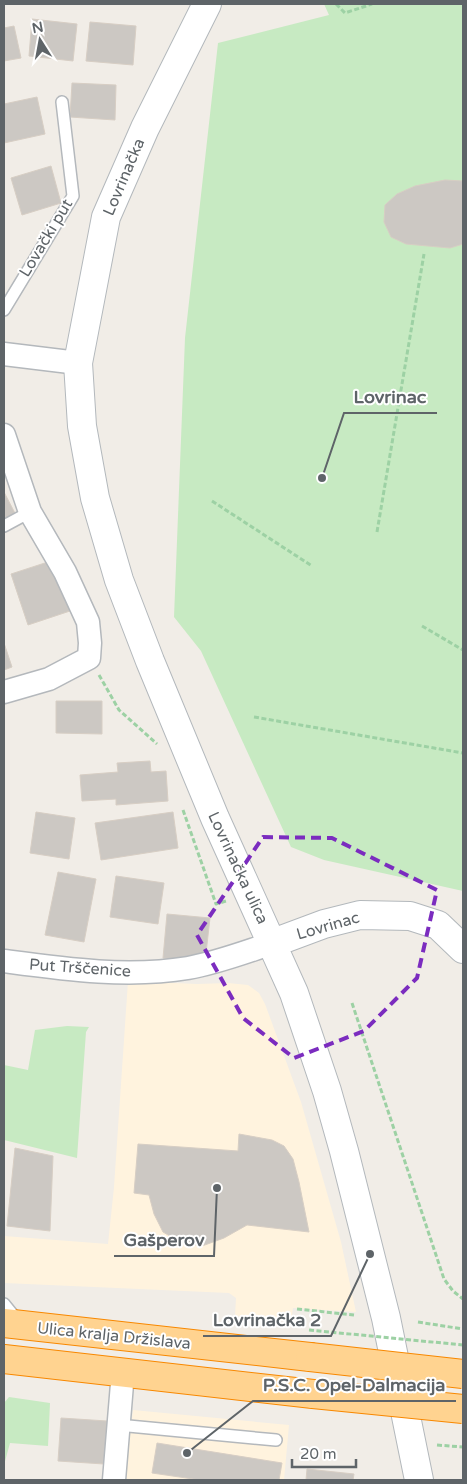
<svg xmlns="http://www.w3.org/2000/svg" width="467" height="1484" viewBox="0 0 467 1484" font-family="'Varela Round',sans-serif">
<style>
.commercial{fill:#fff3de}
.green{fill:#c7eac2}
.building{fill:#ccc8c3;stroke:#d7cec4}
.lines{fill:none;stroke-linecap:round;stroke-linejoin:round}
.lane-casing{stroke:#b4b8bc;stroke-width:14}
.street-casing{stroke:#b4b8bc;stroke-width:25}
.secondary-casing{stroke:#b3b8bc;stroke-width:30}
.highway-casing{stroke:#f88800;stroke-width:30}
.path{stroke:#9dd1a4;stroke-width:3;stroke-dasharray:5 2.5;stroke-linecap:butt}
.lane{stroke:#fff;stroke-width:11}
.street{stroke:#fff;stroke-width:22}
.secondary{stroke:#fff;stroke-width:28}
.highway{stroke:#ffd390;stroke-width:28}
.highway-bridge-casing{stroke:#f88800;stroke-width:30;stroke-linecap:butt}
.path-bridge{stroke:#9dd1a4;stroke-width:3;stroke-dasharray:5 2.5;stroke-linecap:butt}
.highway-bridge{stroke:#ffd390;stroke-width:28}
.marked{fill:none;stroke:#7b2cbf;stroke-width:4;stroke-dasharray:10 6;stroke-linejoin:round}
.labels{text-anchor:middle;dominant-baseline:central;stroke-width:4;stroke-linejoin:round;paint-order:stroke}
.street-label{font-size:16px;fill:#5e6468;stroke:#fff}
.leader{fill:none;stroke:#5e6468;stroke-width:2}
.callout-dot{fill:#5e6468;stroke:#fff;stroke-width:2}
.callout-label{font-size:18px;text-anchor:middle;font-weight:bold;fill:#5e6468;stroke:#fff;stroke-width:4;stroke-linejoin:round;paint-order:stroke}
</style>
<rect width="100%" height="100%" fill="#f1ede7"/>
<path class="commercial" d="M128 981 197 984 228 983 248 985 259 993 265 1004 301 1102 341 1242 356 1312 293 1308 291 1321 235 1316 236 1298 229 1293 4 1283V1236L108 1244 114 1187Z
M133 1410 289 1425 284 1480H125Z"/>
<path class="green" d="M324 4H463V891L324 860 291 847 201 651 174 617 185 338 218 43 329 15Z
M67 1026 89 1027 86 1032 77 1158 4 1140V1065L28 1070 35 1030Z
M9 1397 50 1403 48 1446 10 1443 4 1465V1403Z"/>
<path class="building" d="M32 19 77 24 73 61 29 56Z
M90 22 136 26 133 65 86 61Z
M14 26 21 58 4 61V28Z
M72 83 116 85 115 120 70 117Z
M37 97 45 134 4 143V104Z
M51 166 61 203 22 215 11 178Z
M445 180 463 181V244L450 248 406 244 391 237 384 222 385 205 397 194 415 186Z
M4 492 17 517 4 524Z
M54 560 70 611 28 625 11 574Z
M4 643 12 667 4 670Z
M56 701H102V734L56 733Z
M150 761 151 772 166 771 168 801 116 805V799L82 801 80 775 118 772 117 763Z
M36 812 75 818 69 859 30 853Z
M173 812 178 848 101 860 95 823Z
M58 872 96 879 84 942 45 935Z
M116 876 164 883 158 924 110 917Z
M167 914 210 918 205 962 163 958Z
M239 1134 272 1140 284 1146 293 1159 299 1182 309 1232 247 1225 224 1238 202 1246 180 1242 163 1232 154 1214 149 1195 134 1193 138 1144 238 1151Z
M15 1148 53 1156 50 1231 7 1226Z
M61 1418 107 1421 104 1464 58 1461Z
M157 1443 282 1463 279 1480H200L152 1473Z
M307 1469 354 1474 353 1480H306Z"/>
<g class="lines">
<defs>
<path id="lane" d="M4 310 73 196 62 102
M4 526 30 512
M4 1304 17 1320
M118 1425 276 1440"/>
<path id="street" d="M4 354 78 363
M4 435 30 512 65 572 88 622 90 643 89 658 49 679 4 692
M4 961C64 969 127 978 188 968 217 963 245 952 273 943
M114 1480 123 1372"/>
<path id="secondary" d="M207 4 145 128 106 217 78 363 82 426 95 498 119 580 150 661 215 818 294 993 327 1091 344 1151 386 1318 419 1480
M273 943 324 924 360 915 410 916 438 925 463 949"/>
<path id="highway" d="M4 1323 310 1357
M4 1359 313 1394"/>
</defs>
<use href="#lane" class="lane-casing"/>
<use href="#street" class="street-casing"/>
<use href="#secondary" class="secondary-casing"/>
<use href="#highway" class="highway-casing"/>
<path class="path" d="M336 4 345 13 372 4
M212 501 312 566
M377 532 424 254
M422 626 463 650
M99 675 119 710 157 744
M254 717 463 753
M183 810 216 904 226 901
M352 1003 444 1279 453 1291 463 1299
M297 1309 354 1315
M418 1322 463 1329
M437 1445 463 1447"/>
<use href="#lane" class="lane"/>
<use href="#street" class="street"/>
<use href="#secondary" class="secondary"/>
<use href="#highway" class="highway"/>
<defs>
<path id="highway-bridge" d="M310 1357 463 1374
M313 1394 463 1409"/>
</defs>
<use href="#highway-bridge" class="highway-bridge-casing"/>
<path class="path-bridge" d="M309 1330 463 1345"/>
<use href="#highway-bridge" class="highway-bridge"/>
</g>
<path class="marked" d="M263 837 332 838 437 890 417 978 364 1031 294 1058 243 1018 197 935Z"/>
<g class="labels">
<g class="street-label">
<text transform="translate(124 177) rotate(-67)">Lovrinačka</text>
<text transform="translate(46 238) rotate(-59)">Lovački put</text>
<text transform="translate(238 868) rotate(65)">Lovrinačka ulica</text>
<text transform="translate(328 926) rotate(-16)">Lovrinac</text>
<text transform="translate(80 968) rotate(4)">Put Trščenice</text>
<text transform="translate(114 1336) rotate(6)">Ulica kralja Držislava</text>
</g>
</g>
<path class="leader" d="M322 478L344 413H437M217 1188L214 1256H114M370 1254L331 1336H203M187 1453L253 1401H456"/>
<g class="callout-dot">
<circle cx="322" cy="478" r="5"/>
<circle cx="217" cy="1188" r="5"/>
<circle cx="370" cy="1254" r="5"/>
<circle cx="187" cy="1453" r="5"/>
</g>
<g class="callout-label">
<text x="390" y="403">Lovrinac</text>
<text x="164" y="1246">Gašperov</text>
<text x="267" y="1326">Lovrinačka 2</text>
<text x="354" y="1391">P.S.C. Opel-Dalmacija</text>
</g>
<rect width="467" height="1484" fill="none" stroke="#5e6468" stroke-width="10"/>
<g transform="translate(40 40) rotate(349)" stroke="#ffffff" stroke-width="4" paint-order="stroke">
<path d="M0-4L9 19L0 12L-9 19Z" fill="#5e6468"/>
<text y="-8" font-size="14" font-weight="bold" text-anchor="middle" fill="#5e6468">N</text>
</g>
<path d="M292 1459v8h64v-8" fill="none" stroke="#5e6468" stroke-width="2.5"/>
<text x="300" y="1459" font-size="15" fill="#5e6468" stroke="#ffffff" stroke-width="4" paint-order="stroke">20 m</text>
</svg>
